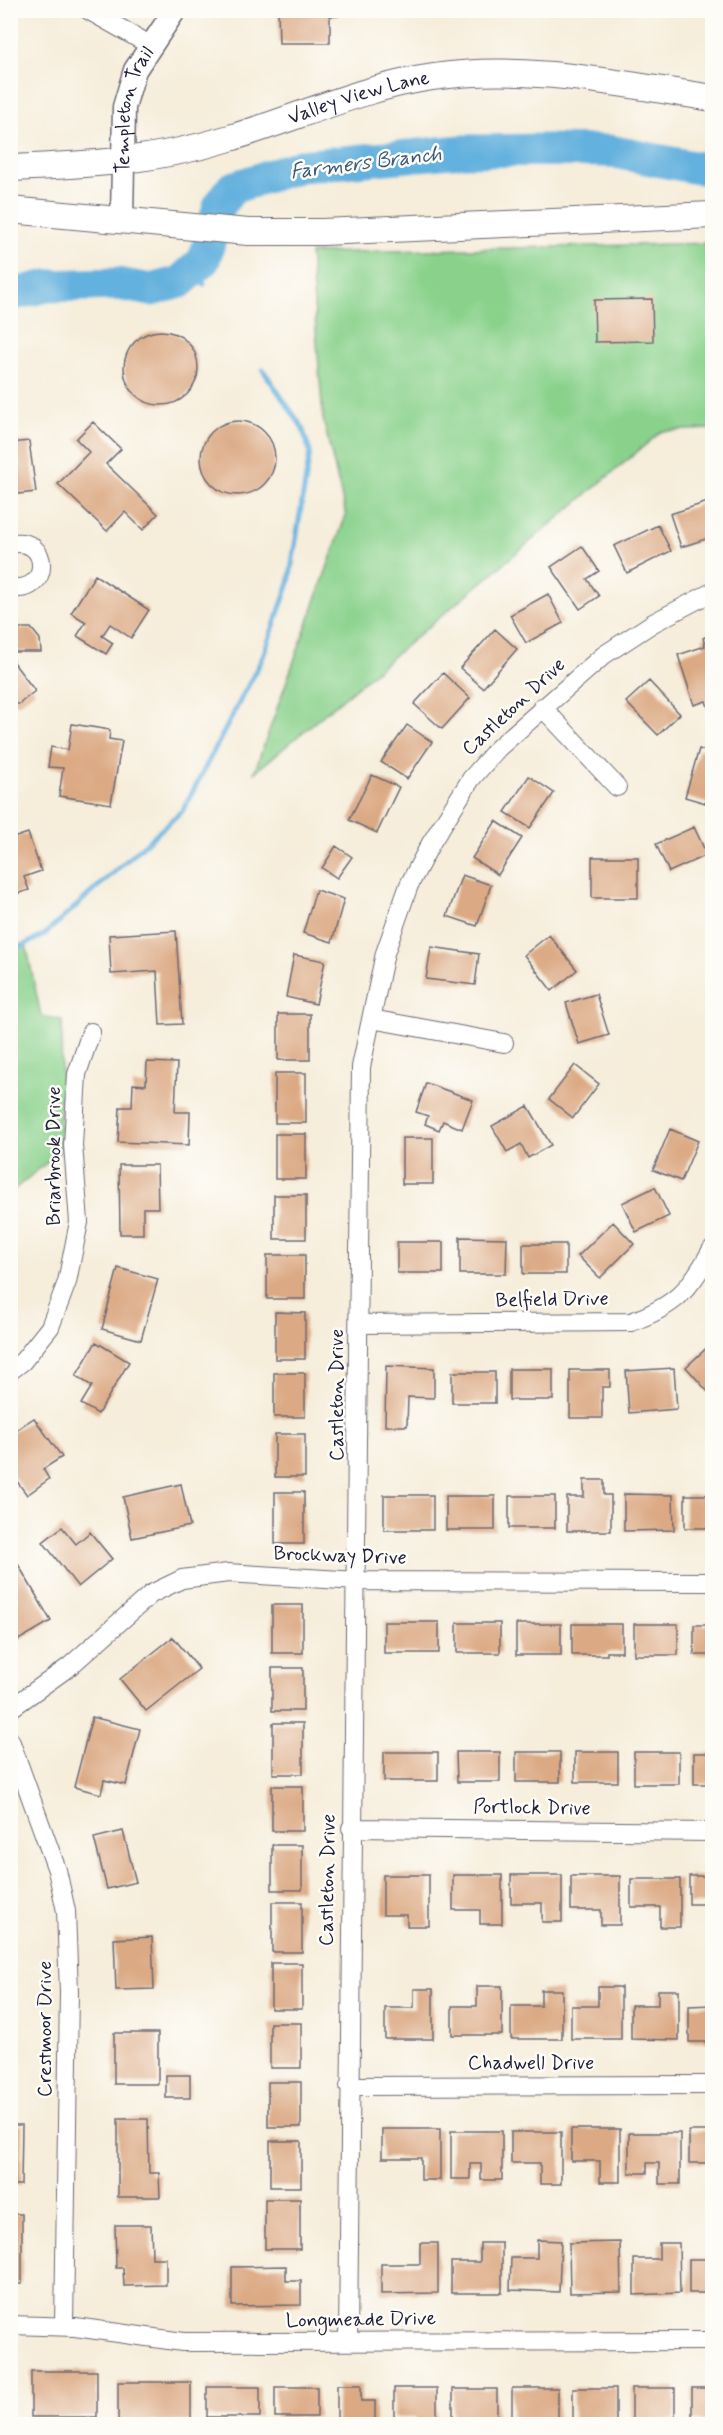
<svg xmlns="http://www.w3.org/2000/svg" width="723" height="2435" viewBox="0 0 723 2435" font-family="Mynerve,sans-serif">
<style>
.green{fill:#8ad28c;stroke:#567a64;stroke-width:1.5}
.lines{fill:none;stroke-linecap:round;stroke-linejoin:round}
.stream{stroke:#64b1de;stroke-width:5}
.river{stroke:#64b1de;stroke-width:33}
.building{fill:#dba983}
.minor-casing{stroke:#6c6973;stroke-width:20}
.tertiary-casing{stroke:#6c6973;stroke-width:25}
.secondary-casing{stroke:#6c6973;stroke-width:28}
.minor{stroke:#fff;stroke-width:18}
.tertiary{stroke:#fff;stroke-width:22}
.secondary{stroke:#fff;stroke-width:26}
.labels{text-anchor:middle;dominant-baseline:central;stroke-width:5;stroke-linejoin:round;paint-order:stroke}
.street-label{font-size:20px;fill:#22223b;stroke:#fdfcf7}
.water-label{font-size:21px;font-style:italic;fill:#3c5b7c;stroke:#fdfcf7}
</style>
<rect width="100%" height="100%" fill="#fdfcf7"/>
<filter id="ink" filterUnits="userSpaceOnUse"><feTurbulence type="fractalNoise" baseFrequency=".0167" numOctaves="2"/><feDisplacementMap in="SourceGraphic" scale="12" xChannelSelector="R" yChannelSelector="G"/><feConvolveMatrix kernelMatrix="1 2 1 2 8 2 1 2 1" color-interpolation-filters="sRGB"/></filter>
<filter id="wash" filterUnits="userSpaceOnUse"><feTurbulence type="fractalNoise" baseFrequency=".008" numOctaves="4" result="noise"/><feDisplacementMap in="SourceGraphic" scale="24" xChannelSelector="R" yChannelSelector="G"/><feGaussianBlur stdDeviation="1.35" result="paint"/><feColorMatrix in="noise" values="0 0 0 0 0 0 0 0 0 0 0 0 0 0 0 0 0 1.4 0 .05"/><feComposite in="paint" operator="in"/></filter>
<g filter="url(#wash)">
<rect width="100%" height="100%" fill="#f6edda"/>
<path class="green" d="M712 243V429L662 431 254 773 346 515 323 419 310 253Z
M11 944H26L41 1016 62 1020 60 1152 11 1192Z"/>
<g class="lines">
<path class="stream" d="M193 270 204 284
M10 949 22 946 44 935 183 810 262 659 289 583 310 452 302 427 263 370"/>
<path class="river" d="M10 295 47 286 118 284 151 290 180 282 204 260 219 206 232 188 300 166 462 151 545 150 609 151 698 168 712 167"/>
</g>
<g id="blocks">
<path class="building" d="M278 10H338V16H330V43H279Z
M652 299 653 341 595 342 594 300Z
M124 368a37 37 0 1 1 74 0a37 37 0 1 1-74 0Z
M201 458a37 37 0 1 1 74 0a37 37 0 1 1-74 0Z
M93 422 121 449 106 464 158 514 143 530 125 512 107 531 58 484 89 452 76 439Z
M29 441 36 492 10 495V443Z
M711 501 712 537 681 547 670 514Z
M658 525 671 551 627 573 614 546Z
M582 546 599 571 587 579 599 596 580 609 551 567Z
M95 575 149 610 131 638 110 624 102 636 113 643 106 654 77 636 86 622 71 613Z
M548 594 563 623 526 643 510 615Z
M10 628H31L40 639 41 652H13V662L35 691 19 704H13L10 701Z
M495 629 517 649 483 688 460 668Z
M712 634V718L706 701 694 705 678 655 705 646 703 638Z
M443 673 470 698 442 729 414 704Z
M649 681 680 714 658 735 626 702Z
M72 724 110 730 109 739 122 741 111 804 59 796 63 768 48 767 51 747 68 750Z
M407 725 432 742 407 779 381 762Z
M699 749 712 753V805L685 797Z
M372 775 399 787 377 833 349 820Z
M529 776 554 793 530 828 505 812Z
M496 821 522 838 498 875 472 858Z
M694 827 707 855 669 872 656 844Z
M28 833 41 871 24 877 29 890 10 896V839Z
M336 846 352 857 337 878 322 868Z
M592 857H638V898H592Z
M462 875 491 885 477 926 447 916Z
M316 890 344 899 332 942 303 933Z
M176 931 182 1024 160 1025 157 971 111 974 109 935Z
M549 935 577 970 552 991 524 955Z
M431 947 479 954 475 985 426 979Z
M294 955 325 961 316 1004 286 997Z
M596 994 609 1035 579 1044 566 1003Z
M278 1014H310V1060H278Z
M709 1021H712V1066H709Z
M147 1062 177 1063 175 1112H190L189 1145 118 1142 120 1107H132L133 1084 146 1085Z
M575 1065 599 1084 573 1118 549 1099Z
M275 1073H306V1123H275Z
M426 1083 473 1100 462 1129 443 1121 439 1130 425 1124 428 1116 416 1112Z
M528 1106 551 1145 528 1158 521 1144 507 1152 492 1126Z
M670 1129 698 1141 681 1181 653 1170Z
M275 1134H306V1179H275Z
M402 1138H433V1184H402Z
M119 1165H157L158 1208H143V1234H120Z
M655 1187 669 1216 636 1232 622 1203Z
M274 1195H306V1239H274Z
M613 1222 634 1244 600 1278 578 1256Z
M460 1237 507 1238 506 1274H460Z
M397 1242H443V1273H397Z
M523 1244H566V1274H523Z
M267 1255H305V1299H267Z
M118 1268 158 1279 141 1340 102 1329Z
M275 1312 305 1313V1359H275Z
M96 1342 129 1362 98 1414 81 1404 92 1386 76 1376Z
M712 1343V1388L708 1392 686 1367Z
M386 1366 434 1368V1398L408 1397 407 1426H385Z
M674 1368 677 1409 629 1413 626 1371Z
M509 1369H553V1400H509Z
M570 1370H610V1387H602V1418H570Z
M452 1372H495V1403H452Z
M274 1373H305V1417H274Z
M34 1418 62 1457 43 1469 49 1479 27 1495 10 1472V1434Z
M275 1434H305V1477H275Z
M584 1480H604V1495H611V1531H567V1497H584Z
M181 1484 190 1526 132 1538 123 1497Z
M275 1492H304V1544H275Z
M624 1494 673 1495 674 1530 624 1531Z
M384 1495H433V1530H384Z
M685 1495H712V1528H685Z
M446 1496H495V1530H446Z
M509 1496H555V1528H509Z
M62 1527 76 1544 90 1532 112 1559 78 1587 43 1542Z
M15 1559 51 1621 10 1645V1562Z
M272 1605H303V1653H272Z
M384 1622H439V1653H384Z
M457 1623H500V1653H457Z
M516 1624H561V1655H516Z
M572 1624H622V1652H607V1655H572Z
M634 1624H678V1655H634Z
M694 1625H712V1655H694Z
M173 1637 199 1669 146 1711 120 1679Z
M272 1668H303V1711H272Z
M92 1717 140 1729 126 1785 104 1780 101 1794 74 1787Z
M273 1723H303V1774H273Z
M384 1752H438V1781H384Z
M456 1752H500V1782H457Z
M516 1752H560V1782H516Z
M575 1752H618V1782H575Z
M634 1752H679V1784H634Z
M694 1753H712V1784H694Z
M272 1786H303V1831H272Z
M123 1831 136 1882 107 1889 94 1838Z
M272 1845H302V1890H272Z
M383 1875H429V1926H407V1915H383Z
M453 1875H502V1924H480V1910H453Z
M511 1875H562V1922H542V1903H511Z
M571 1876H620V1925H601V1910H571Z
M689 1876H712V1904H689Z
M631 1879H680V1927H660V1907H631Z
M272 1902H302V1952H272Z
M10 1921H13V2007H10Z
M152 1937 154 1989 116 1990 114 1939Z
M271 1963H302V2009H271Z
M477 1986H502V2035H452V2006H477Z
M598 1987H621V2039H571V2006H598Z
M414 1989H433V2039H385V2008H414Z
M541 1990H562V2039H511V2006H541Z
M658 1990H679V2040L631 2039V2005H658Z
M712 2005V2042H689V2006Z
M10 2022H15V2097H10Z
M270 2023H301V2068H270Z
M114 2033H158V2084H114Z
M166 2075H190V2098H166Z
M268 2082H301V2127H268Z
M118 2119H148L149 2173H159L160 2197H118Z
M10 2125H22L21 2185H10Z
M382 2129H440V2180H421V2158H382Z
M571 2129H620V2182H600V2161H571Z
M451 2131H502V2180H481V2164H470V2179H451Z
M689 2131H712V2177H709V2163H689Z
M511 2132H561V2184H540V2163H511Z
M629 2133H680V2184H659V2163H647V2173H629Z
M270 2141H301V2187H270Z
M265 2199H300V2249H265Z
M10 2214H22V2284H10Z
M115 2225H151L152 2258H166V2285L124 2286 123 2268H116Z
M537 2240 561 2241 559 2292 510 2290 511 2258H537Z
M620 2242 621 2292 570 2293 569 2243Z
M420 2243H438V2293L381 2294V2264H420Z
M480 2243H502V2293H451V2262H480Z
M659 2243H679L680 2293 634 2295V2259H659Z
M689 2259H712V2293H689Z
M286 2266V2281H301V2305L232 2306V2267Z
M31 2371H97V2417H31Z
M118 2382H191V2422L139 2421V2424H118Z
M337 2385H361V2401H375V2424H337Z
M207 2387H260V2417H207Z
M275 2387H317V2417H275Z
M394 2388H437V2424H416V2417H394Z
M512 2388H558V2420H512Z
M573 2388H616V2424H573Z
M632 2388H675V2420H632Z
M692 2388H712V2421H692Z
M453 2389H497V2424H475V2419H453Z"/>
</g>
</g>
<g filter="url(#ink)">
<use href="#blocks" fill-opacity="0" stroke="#6c6973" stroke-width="1.5"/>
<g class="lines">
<defs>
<path id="minor" d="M88 10 150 45
M10 544C51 534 52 596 10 587
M542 707 617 787
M371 1019 504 1043
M359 1324 631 1322C675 1306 690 1290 712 1249
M10 1371 23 1361 50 1327 67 1282 79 1222 73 1145 77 1074 91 1032
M10 1709 70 1666 151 1594 182 1579 228 1573 358 1581 712 1582
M10 1740 57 1870 66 1911 69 1992 64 2326
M351 1828 712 1832
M349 2086 712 2085
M10 2325 75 2327 183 2342 712 2341
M348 2342C350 1917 358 1492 361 1067L385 953 409 885 431 843 471 779 498 748 604 655 653 623 712 592"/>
<g id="tertiary">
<path id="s1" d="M122 219 124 107 135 70 175 10"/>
</g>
<g id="secondary">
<path id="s2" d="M10 168C87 165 156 161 230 138 298 118 362 87 433 77 526 63 621 84 712 98"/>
<path d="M10 210 248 232H322L712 215"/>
</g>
</defs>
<use href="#minor" class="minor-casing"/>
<use href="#tertiary" class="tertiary-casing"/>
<use href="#secondary" class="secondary-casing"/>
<use href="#minor" class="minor"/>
<use href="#tertiary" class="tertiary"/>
<use href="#secondary" class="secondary"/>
</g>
</g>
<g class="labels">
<g class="street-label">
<text stroke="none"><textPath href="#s2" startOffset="358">Valley View Lane</textPath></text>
<text stroke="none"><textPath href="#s1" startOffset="111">Templeton Trail</textPath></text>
<text transform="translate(514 707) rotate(-43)">Castleton Drive</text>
<text transform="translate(54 1156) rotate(-90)">Briarbrook Drive</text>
<text transform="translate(552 1300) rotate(-1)">Belfield Drive</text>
<text transform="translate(337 1395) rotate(-90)">Castleton Drive</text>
<text transform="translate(340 1556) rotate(2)">Brockway Drive</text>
<text transform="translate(532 1808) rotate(1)">Portlock Drive</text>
<text transform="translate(328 1880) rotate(-89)">Castleton Drive</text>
<text transform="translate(45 2029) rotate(-90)">Crestmoor Drive</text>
<text x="531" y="2063">Chadwell Drive</text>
<text transform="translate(361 2320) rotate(-1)">Longmeade Drive</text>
</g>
<g class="water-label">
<text transform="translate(366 163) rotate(-7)">Farmers Branch</text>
</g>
</g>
<rect width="723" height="2435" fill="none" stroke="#fdfcf7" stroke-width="36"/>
</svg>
